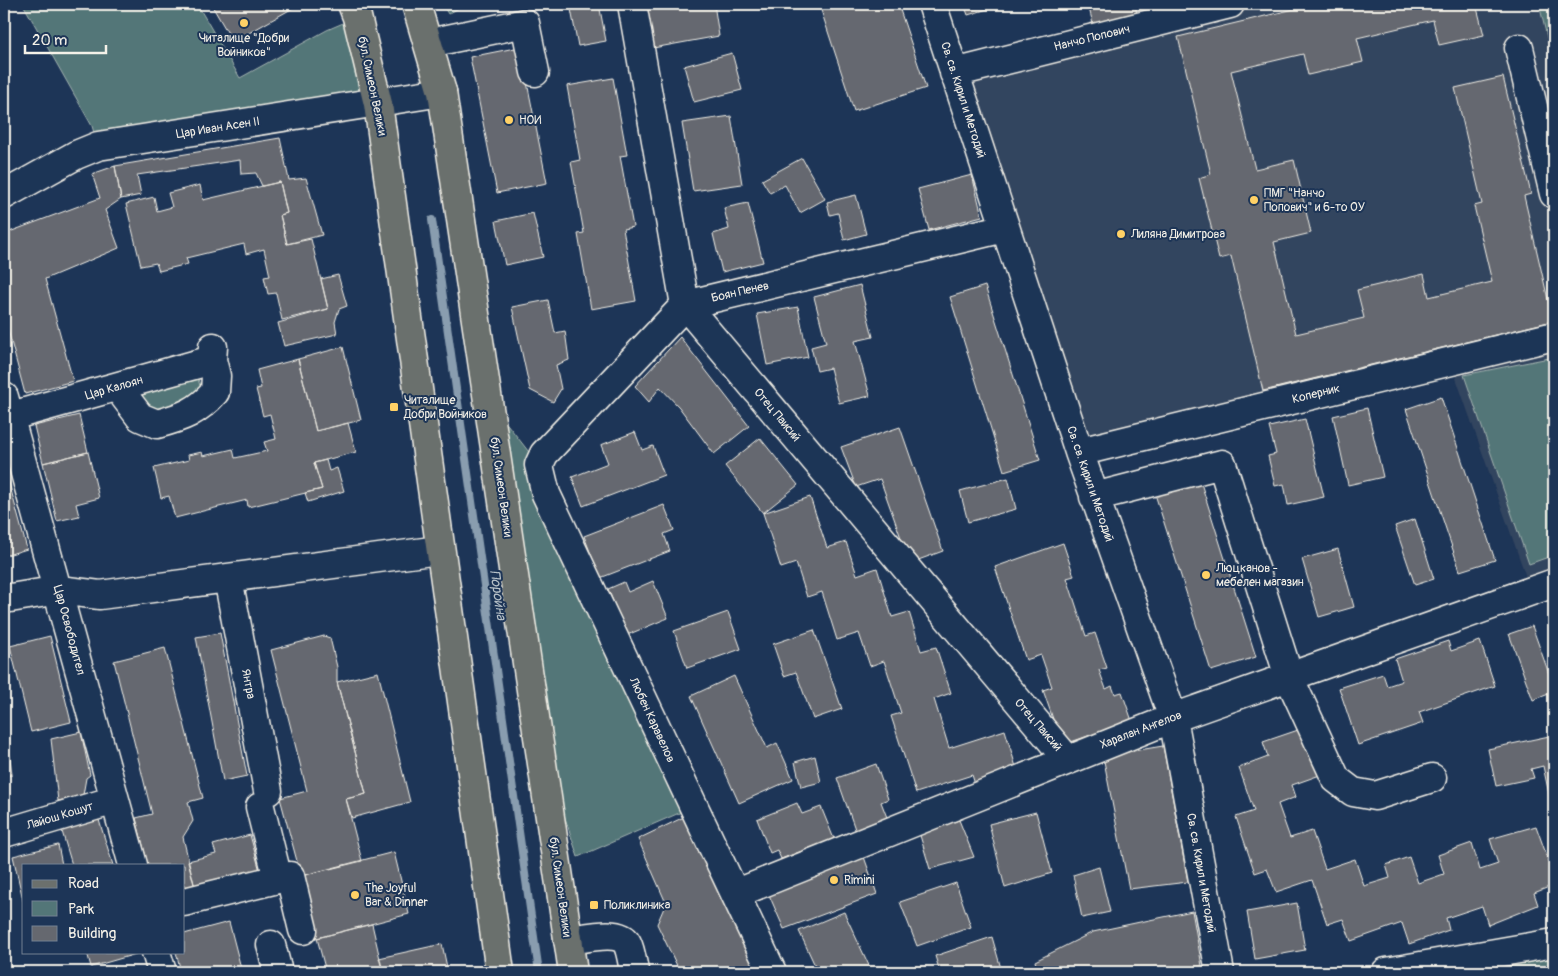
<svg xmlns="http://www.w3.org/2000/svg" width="1558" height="976" viewBox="0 0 1558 976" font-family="Pangolin,sans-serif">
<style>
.built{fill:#33445e}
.green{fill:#537678;stroke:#a4b4b0}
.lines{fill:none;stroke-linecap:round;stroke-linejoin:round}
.stream{stroke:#899daf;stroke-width:8}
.building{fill:#65686f;stroke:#f4f1e8}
.minor-casing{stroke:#f4f1e8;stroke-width:31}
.major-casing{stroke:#f4f1e8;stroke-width:31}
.minor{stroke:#1d3557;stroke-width:28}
.major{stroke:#6b706d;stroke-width:28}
.poi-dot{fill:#ffd166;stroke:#1d3557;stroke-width:2}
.labels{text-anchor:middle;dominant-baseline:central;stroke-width:4;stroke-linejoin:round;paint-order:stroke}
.poi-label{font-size:12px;fill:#f4f1e8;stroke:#1d3557;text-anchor:start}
.street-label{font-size:12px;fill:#f4f1e8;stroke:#1d3557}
.water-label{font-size:14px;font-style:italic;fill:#b6c0c7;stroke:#1d3557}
</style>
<rect width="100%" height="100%" fill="#1d3557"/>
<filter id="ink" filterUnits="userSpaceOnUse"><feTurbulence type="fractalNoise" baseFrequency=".02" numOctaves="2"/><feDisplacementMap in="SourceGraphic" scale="10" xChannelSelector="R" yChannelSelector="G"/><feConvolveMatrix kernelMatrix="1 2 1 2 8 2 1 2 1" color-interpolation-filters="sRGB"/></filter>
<g filter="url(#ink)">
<path class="built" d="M1230 4H1554V583L1531 591 1450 361 1079 452 954 73Z"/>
<path class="green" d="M23 4H197L240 78 327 30 357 17 378 104 98 146 92 126Z
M442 4H466L448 14Z
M1539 4H1554V66Z
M1554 357V555L1529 564 1464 375Z
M197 376 202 392 158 414 139 393Z
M504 420 539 465 693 807 578 857 562 809Z
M1554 943V972H1386Z"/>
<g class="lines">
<path class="stream" d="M432 220 539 972"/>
</g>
<path class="building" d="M211 4H300L233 42Z
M570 4H599L606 41 578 46Z
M645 4H714L719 36 653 48Z
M819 4H898L926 88 854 111Z
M964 4H1004L968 15Z
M1088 4H1135L1137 14 1093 24Z
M1315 4H1476L1484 35 1439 45 1433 20 1357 38 1363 62 1308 75 1303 54 1231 71 1255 169 1294 160 1311 233 1274 242 1296 334 1364 318 1357 290 1424 274 1429 297 1492 282 1474 206 1482 204 1455 88 1503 77 1531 194 1524 196 1553 321 1263 391 1231 256 1219 259 1199 178 1211 174 1178 37Z
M520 47 547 183 497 193 470 57Z
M732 53 742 90 694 102 684 66Z
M613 78 627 155 620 156 633 227 623 229 636 301 591 309 578 234 584 233 571 162 580 160 567 86Z
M731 116 742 184 693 191 682 123Z
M280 138 289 180 306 178 322 235 287 244 280 215 287 213 280 182 262 186 256 173 241 174 240 160 137 175 141 195 121 199 115 166Z
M802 158 825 199 800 213 785 185 770 193 762 180Z
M115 166 121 199 105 210 119 248 45 279 73 381 25 394 4 315V234L100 198 92 174Z
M972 175 982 216 929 230 918 189Z
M280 182 287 213 280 215 287 244 311 239 328 309 282 320 276 293 268 294 264 277 270 276 264 249 246 254 244 244 186 258 188 264 159 271 156 263 141 266 126 204 154 197 157 211 172 207 168 193 200 185 203 200Z
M856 195 866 234 844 240 838 213 830 215 827 202Z
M748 203 763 262 722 272 713 234 729 229 724 208Z
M533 213 543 257 505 265 496 221Z
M338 275 347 306 339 309 335 322 337 334 284 346 278 323 328 309 321 279Z
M860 285 873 337 855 341 870 396 839 403 830 368 817 371 811 347 826 343 814 297Z
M985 286 1040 460 1004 471 950 297Z
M548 300 555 333 565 331 569 360 556 365 561 389 553 402 530 390 512 307Z
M798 307 808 357 767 365 757 314Z
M680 337 749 426 714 454 679 407 660 387 649 402 635 386Z
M343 347 361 420 316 431 298 359Z
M298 359 316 431 348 423 356 452 314 463 322 489 248 507 247 500 175 518 169 496 161 498 154 468 189 460 188 455 202 452 203 456 233 449 235 458 267 451 264 442 276 439 270 414 263 416 256 389 261 388 257 370Z
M1441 397 1495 560 1460 571 1406 409Z
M1367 408 1383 477 1348 485 1333 416Z
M79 415 88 452 43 463 34 426Z
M1305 419 1324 497 1288 505 1284 484 1275 486 1268 456 1276 454 1269 427Z
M900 427 943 551 910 563 880 479 856 487 841 447Z
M635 432 642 450 653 446 664 475 583 506 572 477 608 463 601 445Z
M760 438 798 485 763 513 725 466Z
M88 452 99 498 76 504 79 516 57 521 43 463Z
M326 460 329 471 337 468 344 491 308 502 305 493 322 489 314 463Z
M4 464 27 549 4 556Z
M1008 478 1016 509 968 522 960 491Z
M1200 480 1256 657 1211 671 1155 494Z
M810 497 827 548 846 542 857 575 877 568 892 617 909 612 921 651 936 647 951 693 934 699 949 748 1005 730 1018 774 976 787 972 775 916 793 891 716 901 713 884 661 870 666 859 633 837 640 822 592 807 597 796 563 781 568 763 513Z
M664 505 674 530 664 534 670 551 600 578 584 536Z
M1415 519 1434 579 1415 585 1395 526Z
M1063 543 1074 576 1067 578 1086 636 1095 633 1107 668 1099 670 1106 689 1112 686 1115 694 1122 692 1132 721 1062 745 1043 690 1052 687 1041 655 1026 660 995 567Z
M1338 549 1354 607 1319 617 1302 559Z
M653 581 668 618 627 635 608 589 624 582 628 592Z
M728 612 741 649 687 668 674 631Z
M1532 626 1554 688V692L1533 700 1509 634Z
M814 630 842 709 813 719 796 672 784 676 773 644Z
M220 633 247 776 223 781 196 637Z
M50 636 71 722 31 732 10 646Z
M324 636 330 638 337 667V682L366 794 346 799 362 861 301 876 280 798 307 791 271 650Z
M1448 641 1451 651 1480 641 1495 686 1419 712 1423 723 1358 745 1339 688 1383 674 1387 686 1402 681 1395 659Z
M165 648 203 798 188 802 193 821 183 837 195 888 184 890V865H148L136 818 152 814 114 661Z
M378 672 410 802 352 818 346 799 366 794 337 682Z
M734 676 767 748 777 743 793 779 739 803 691 696Z
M1304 728 1320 775 1292 785 1296 797 1278 804 1290 838 1312 831 1325 869 1355 859 1364 886 1390 878 1386 865 1409 857 1418 883 1444 874 1438 855 1472 843 1480 870 1498 864 1490 839 1536 826 1554 876V885L1534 893 1538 905 1488 925 1482 906 1446 918 1449 930 1409 944 1402 923 1351 941 1343 919 1327 924 1312 880 1276 892 1267 869 1255 873 1236 817 1254 811 1239 768 1268 757 1263 742Z
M81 732 90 775 86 778 83 795 58 801 51 739Z
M1554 735V807L1552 808 1543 766 1531 769 1534 778 1496 786 1488 749Z
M4 743 9 749 12 775 4 776Z
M1163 746 1188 882 1129 889 1103 756Z
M815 756 821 782 801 787 795 762Z
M876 764 888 799 881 802 888 820 856 832 837 778Z
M797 803 802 814 821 807 834 839 781 859 777 850 770 853 757 819Z
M1036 812 1052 873 1005 888 989 824Z
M98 817 113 865H72L61 828Z
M684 817 756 972H680L657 924 666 903 638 839Z
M959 820 974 857 930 869 919 832Z
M250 835 260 871 195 888 188 861 216 854 213 845Z
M58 845 62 865H24V904L13 856Z
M394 852 409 914 317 938 301 876Z
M863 854 877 894 784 929 766 888Z
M1099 867 1110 912 1082 918 1073 875Z
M956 883 971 927 917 946 900 902Z
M1297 903 1305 950 1255 959 1247 912Z
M1192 911 1202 966 1173 972H1038L1035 961 1093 932Z
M844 912 872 972H818L799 931Z
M229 922 242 972H181L176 952H184V934Z
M372 924 383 972H326L317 938Z
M992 937 1002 972H940L935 956Z
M442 944 448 972H383L379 958Z
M87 952H135L136 954 91 967Z"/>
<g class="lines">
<defs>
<path id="minor" d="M632 4 685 305 1067 759
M932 4 1079 452 1173 718 1220 972
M429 43 525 23 535 72
M1519 48 1554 194
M954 73 1230 4
M4 195 76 155 98 146 442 92
M118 388 140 417 157 424C183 417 197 412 215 392L216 376 212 360
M4 397 133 865
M4 418 212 360 213 347
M1079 452 1554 336
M1094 497 1222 464 1289 677 1336 779 1353 792 1375 796 1432 778
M228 578 268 791
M4 599 59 590 100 595 439 550
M4 833 115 800
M278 879 290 876 303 930
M735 894 1173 718 1554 583
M184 902 278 879 260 807
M568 940C582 939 620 929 627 943 631 951 632 962 634 970
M271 945 278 972
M156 952 162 972
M772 972 546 494 539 465 544 454 685 305 1005 228
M1386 972 1554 943"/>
<path id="major" d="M352 4 357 17 378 104 500 972
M416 4 442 92 573 972"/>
</defs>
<use href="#minor" class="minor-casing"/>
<use href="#major" class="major-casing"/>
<use href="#minor" class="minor"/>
<use href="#major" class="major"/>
</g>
</g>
<g class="poi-dot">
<circle cx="244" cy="23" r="5"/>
<circle cx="509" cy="120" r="5"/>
<circle cx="1254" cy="200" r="5"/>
<circle cx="1121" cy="234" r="5"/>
<rect x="389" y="402" width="10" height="10" rx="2.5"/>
<circle cx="1206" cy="575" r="5"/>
<circle cx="834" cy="880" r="5"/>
<circle cx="355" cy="895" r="5"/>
<rect x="589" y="900" width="10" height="10" rx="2.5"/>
</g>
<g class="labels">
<g class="poi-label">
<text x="244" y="38" text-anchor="middle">Читалище "Добри<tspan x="244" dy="14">Войников"</tspan></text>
<text x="519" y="120">НОИ</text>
<text x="1264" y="193">ПМГ "Нанчо<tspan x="1264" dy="14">Попович" и 6-то ОУ</tspan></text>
<text x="1131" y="234">Лиляна Димитрова</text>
<text x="404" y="400">Читалище<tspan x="404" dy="14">Добри Войников</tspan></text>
<text x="1216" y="568">Люцканов -<tspan x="1216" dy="14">мебелен магазин</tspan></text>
<text x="844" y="880">Rimini</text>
<text x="365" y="888">The Joyful<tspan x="365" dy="14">Bar &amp; Dinner</tspan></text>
<text x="604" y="905">Поликлиника</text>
</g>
<g class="street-label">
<text transform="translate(1092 38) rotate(-14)">Нанчо Попович</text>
<text transform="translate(372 86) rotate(78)">бул. Симеон Велики</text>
<text transform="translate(963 100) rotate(72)">Св. св. Кирил и Методий</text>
<text transform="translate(218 128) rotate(-9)">Цар Иван Асен II</text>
<text transform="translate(740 292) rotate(-13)">Боян Пенев</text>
<text transform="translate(114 388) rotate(-16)">Цар Калоян</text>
<text transform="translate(1316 394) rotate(-14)">Коперник</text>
<text transform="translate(777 415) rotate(50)">Отец Паисий</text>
<text transform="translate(1090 484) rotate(71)">Св. св. Кирил и Методий</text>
<text transform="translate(501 487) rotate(82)">бул. Симеон Велики</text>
<text transform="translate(69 630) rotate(75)">Цар Освободител</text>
<text transform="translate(248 684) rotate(79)">Янтра</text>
<text transform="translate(652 720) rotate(65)">Любен Каравелов</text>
<text transform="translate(1038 725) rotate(49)">Отец Паисий</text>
<text transform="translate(1141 730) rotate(-21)">Харалан Ангелов</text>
<text transform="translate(60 816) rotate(-17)">Лайош Кошут</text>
<text transform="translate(1201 873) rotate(80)">Св. св. Кирил и Методий</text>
<text transform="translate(560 887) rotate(82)">бул. Симеон Велики</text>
</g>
<g class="water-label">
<text transform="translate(498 595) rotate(82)">Поройна</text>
</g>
</g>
<rect width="1558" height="976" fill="none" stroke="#1d3557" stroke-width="20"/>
<rect x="10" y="10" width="1538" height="956" fill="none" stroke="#f4f1e8" stroke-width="2" filter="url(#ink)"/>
<rect x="22" y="864" width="162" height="90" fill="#1d3557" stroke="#738091"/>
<rect x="32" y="880" width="25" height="8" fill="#6b706d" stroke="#738091"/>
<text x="68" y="888" font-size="15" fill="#f4f1e8">Road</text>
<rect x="32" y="901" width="25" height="15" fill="#537678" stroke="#738091"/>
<text x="68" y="914" font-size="15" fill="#f4f1e8">Park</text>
<rect x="32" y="926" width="25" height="15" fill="#65686f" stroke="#738091"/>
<text x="68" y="938" font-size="15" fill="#f4f1e8">Building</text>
<path d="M25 45v8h81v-8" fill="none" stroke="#f4f1e8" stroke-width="2.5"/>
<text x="32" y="45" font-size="15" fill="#f4f1e8" stroke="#1d3557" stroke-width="4" paint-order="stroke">20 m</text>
</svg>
